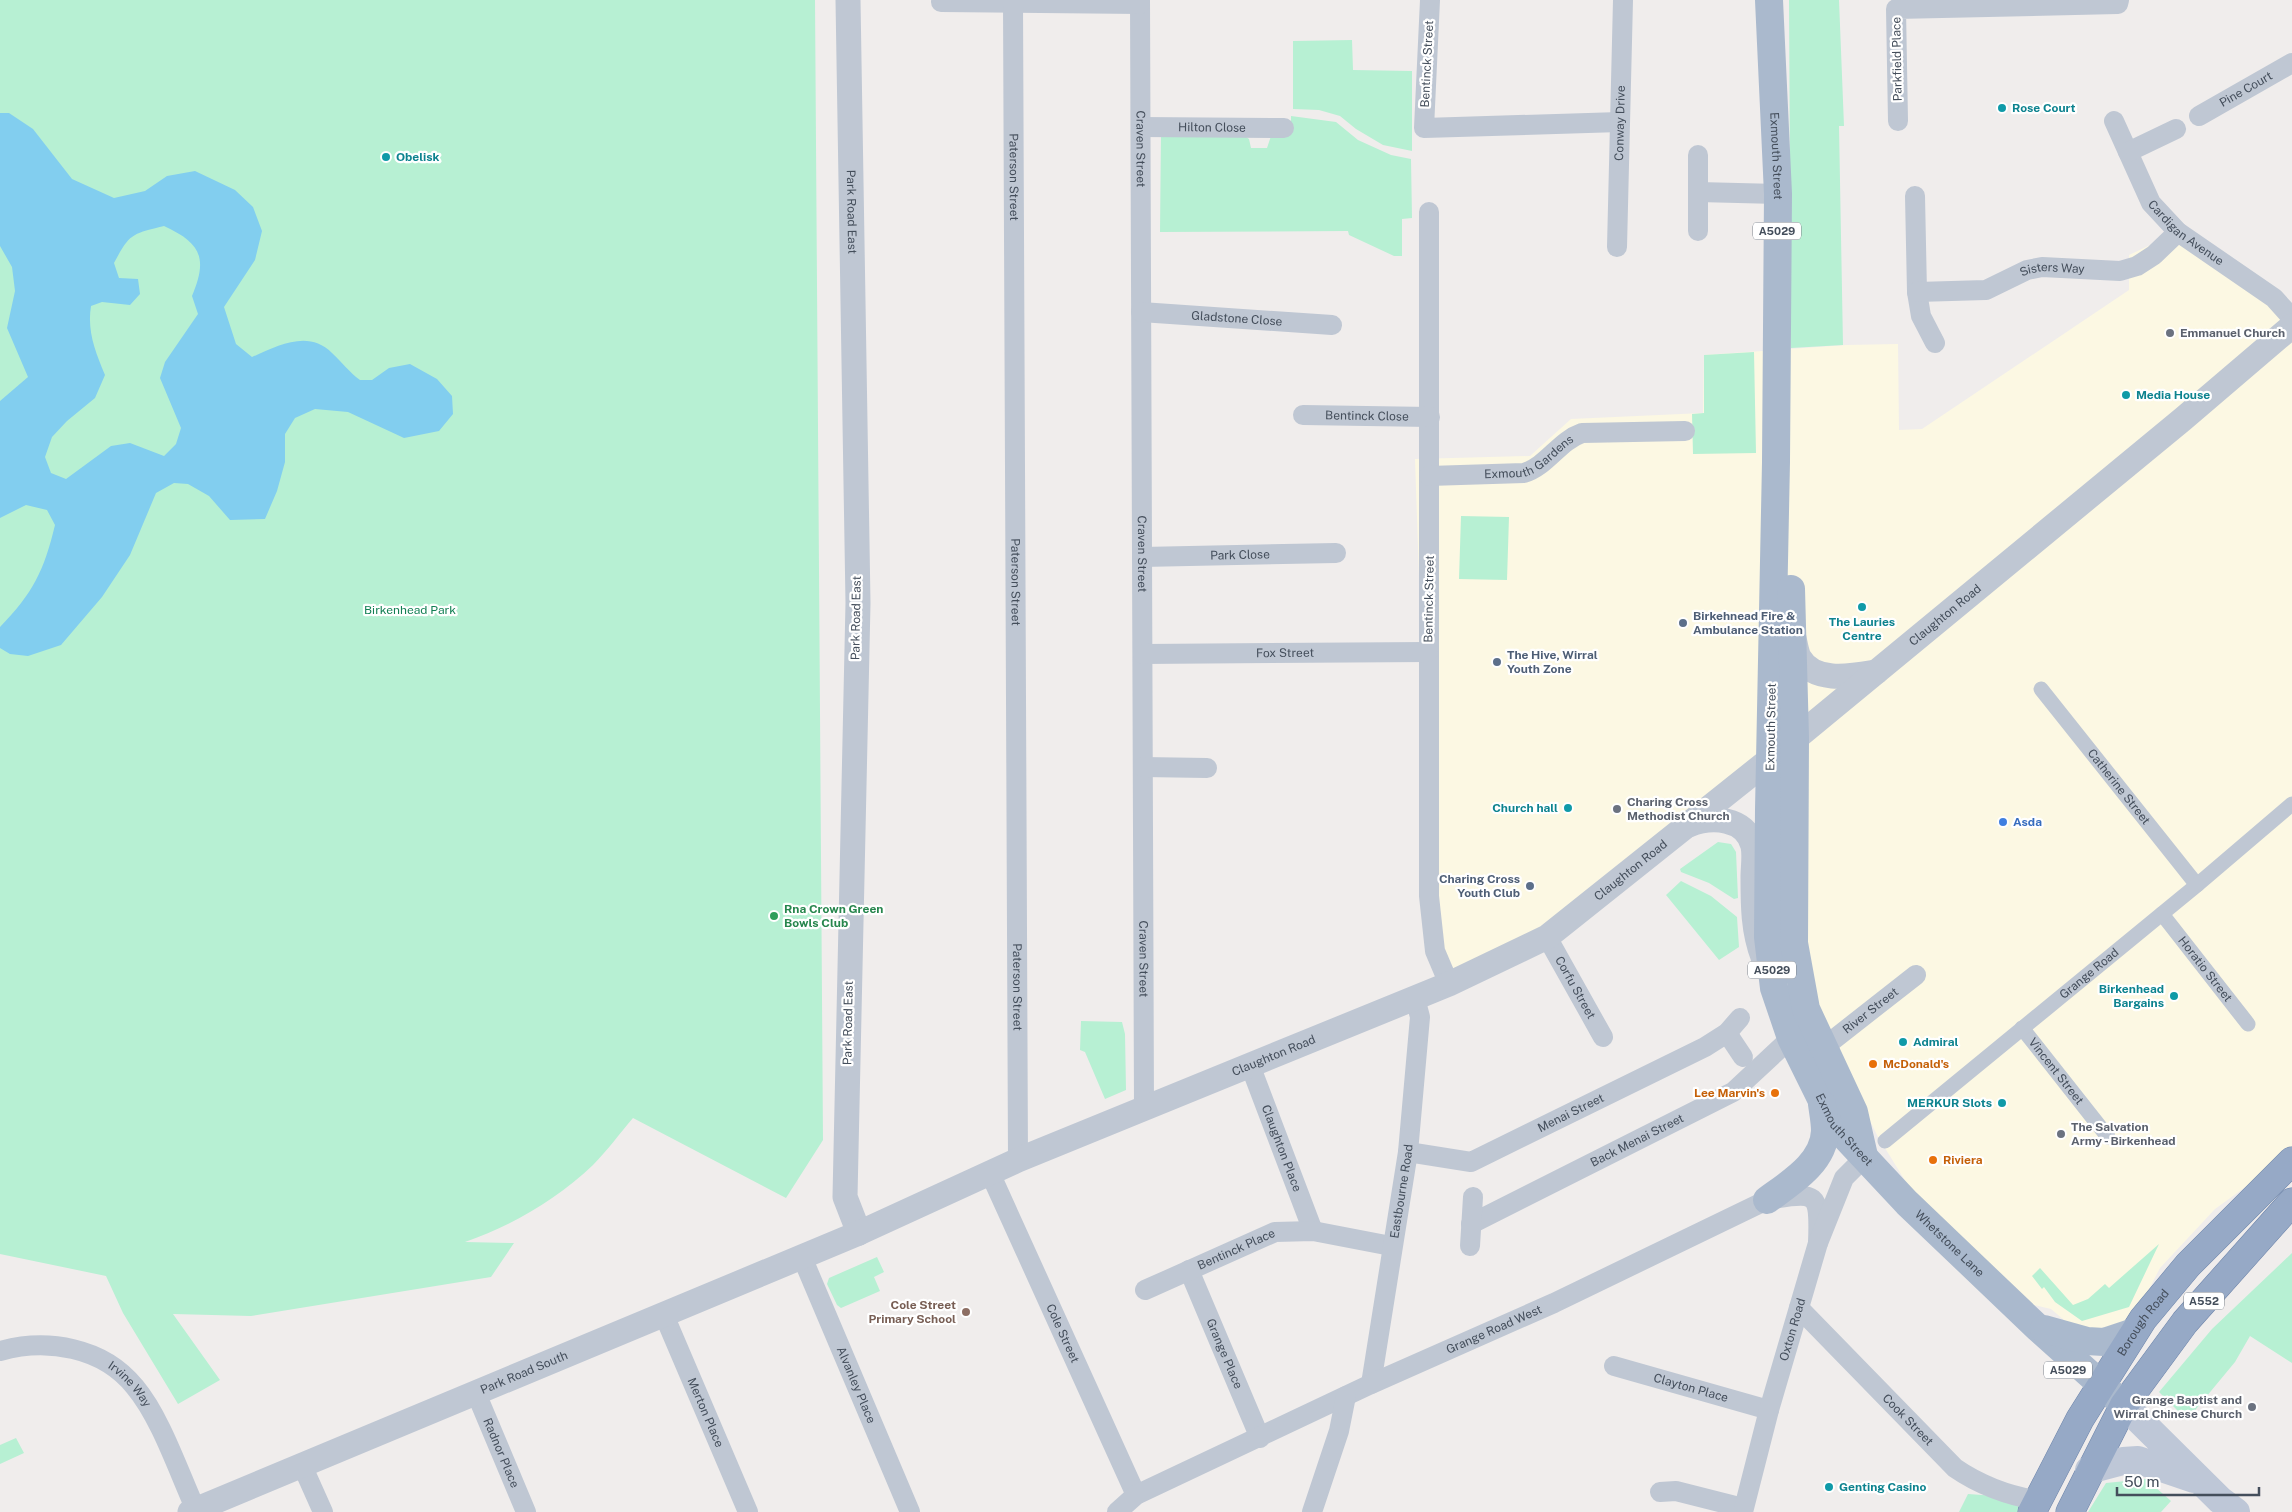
<svg xmlns="http://www.w3.org/2000/svg" width="2292" height="1512" viewBox="0 0 2292 1512" font-family="'Public Sans',sans-serif">
<style>
.commercial{fill:#fcf8e3}
.green{fill:#b7f0d3}
.water{fill:#82ceef;fill-rule:evenodd}
.lines{fill:none;stroke-linecap:round;stroke-linejoin:round}
.trunk-casing{stroke:#6d84aa;stroke-width:29}
.pedestrian{stroke:#bfc7d3;stroke-width:15}
.minor{stroke:#bfc7d3;stroke-width:20}
.tertiary{stroke:#bfc7d3;stroke-width:25}
.secondary{stroke:#bec7d7;stroke-width:28}
.primary{stroke:#aab9cd;stroke-width:28}
.trunk{stroke:#96a9c6;stroke-width:28}
.culture-dot{fill:#0f9aa8;stroke:#fff;stroke-width:2}
.worship-dot{fill:#6b7280;stroke:#fff;stroke-width:2}
.service-dot{fill:#5c6f8a;stroke:#fff;stroke-width:2}
.shop-dot{fill:#3f7fe0;stroke:#fff;stroke-width:2}
.leisure-dot{fill:#2e9e5b;stroke:#fff;stroke-width:2}
.food-dot{fill:#e8710a;stroke:#fff;stroke-width:2}
.education-dot{fill:#8d6e63;stroke:#fff;stroke-width:2}
.labels{text-anchor:middle;dominant-baseline:central;stroke-width:4.5;stroke-linejoin:round;paint-order:stroke}
.shield{fill:#fff;stroke:#7c838c;stroke-width:1}
.shield-label{font-size:11px;font-weight:bold;fill:#444e5b}
.street-label{font-size:12px;fill:#444e5b;stroke:#fff}
.culture-label{font-size:12px;font-weight:bold;fill:#0d838f;stroke:#fff;text-anchor:start}
.worship-label{font-size:12px;font-weight:bold;fill:#5b616d;stroke:#fff;text-anchor:start}
.park-label{font-size:12px;fill:#127f53;stroke:#fff}
.service-label{font-size:12px;font-weight:bold;fill:#4e5e75;stroke:#fff;text-anchor:start}
.shop-label{font-size:12px;font-weight:bold;fill:#366cbe;stroke:#fff;text-anchor:start}
.leisure-label{font-size:12px;font-weight:bold;fill:#27864d;stroke:#fff;text-anchor:start}
.food-label{font-size:12px;font-weight:bold;fill:#c56008;stroke:#fff;text-anchor:start}
.education-label{font-size:12px;font-weight:bold;fill:#785e54;stroke:#fff;text-anchor:end}
</style>
<rect width="100%" height="100%" fill="#f0edec"/>
<path class="commercial" d="M2178 232 2292 318V1146L2255 1180 2215 1209 2160 1268 2132 1322 2118 1331 2071 1326 2051 1309 2030 1304 1917 1200 1877 1135 1824 1029 1805 949 1784 749 1597 896 1449 984 1429 870 1415 459 1530 456 1571 419 1703 413 1704 355 1846 345 1898 344 1899 430 1922 429 2129 290V255Z"/>
<path class="green" d="M0 0H815L823 1140 786 1198 633 1118C620 1133 607 1151 593 1165 557 1199 512 1226 465 1242L514 1243 491 1277 251 1316 173 1314 220 1380 178 1404 123 1313 106 1276 0 1254Z
M1789 0H1839L1844 126H1839L1843 345 1791 348Z
M1352 40 1353 70 1412 71V151L1383 145 1356 129 1340 116 1319 110 1293 109V41Z
M1291 116 1336 122 1358 140 1391 155 1411 159 1412 218 1402 219V256H1394L1349 235 1348 231 1160 232 1161 132 1237 131 1249 139 1251 148H1267L1271 136 1291 130Z
M1754 352 1756 453 1693 454 1692 414 1704 413V355Z
M1461 516 1509 517 1507 580 1459 579Z
M1718 842 1731 844 1736 852 1738 898 1734 899 1709 883 1681 872 1680 869Z
M1681 881 1711 896 1737 917 1739 947 1719 960 1666 895Z
M1081 1021 1122 1022 1125 1034 1126 1090 1105 1099 1085 1052 1080 1050Z
M2159 1244 2129 1307 2082 1321 2055 1302 2044 1287 2042 1289 2032 1276 2040 1268 2073 1305 2088 1299 2105 1284 2109 1288Z
M2292 1253V1363L2250 1336 2235 1362 2187 1420 2159 1392 2212 1329Z
M877 1257 884 1272 874 1277 880 1291 841 1308 837 1305 827 1284 829 1278Z
M16 1438 24 1453 0 1464V1445Z
M2146 1479 2171 1501 2161 1512H2088L2106 1483Z
M1968 1494 2024 1498 2018 1512H1959Z"/>
<path class="water" d="M0 113H9L33 129 72 179 114 198 145 191 167 176 195 171 235 190 253 207 262 231 255 260 224 307 236 344 252 357C278 346 308 329 332 353 342 362 349 372 360 380H372L389 368 410 364 437 379 452 396 453 414 439 431 404 438 348 412 315 409 295 418 285 434V462L277 491 265 519 230 520 209 496 188 484 174 483 156 493 130 555 102 597 61 645 28 656 10 654 0 648V627C33 593 44 571 55 525L47 510 26 505 0 518V401L28 377 7 328 15 291 12 267 0 246ZM164 226C201 243 208 258 192 296L198 314 165 362 160 378 181 428 176 444 164 456 130 443 111 446 66 479 51 473 45 457 52 437 67 421 95 398 105 375C95 351 87 331 91 306L102 302 130 305 140 294 138 279 119 278 114 263C130 233 132 234 164 226Z"/>
<g class="lines">
<defs>
<g id="trunk">
<path id="s37" d="M2032 1512 2080 1419 2143 1319 2188 1265 2292 1161"/>
<path d="M2070 1512 2124 1405 2185 1322 2292 1202"/>
</g>
</defs>
<use href="#trunk" class="trunk-casing"/>
<g class="pedestrian">
<path id="s1" d="M2041 689 2197 885"/>
<path id="s2" d="M2162 914 2248 1024"/>
<path id="s3" d="M2022 1028 2108 1137"/>
<path id="s4" d="M1885 1141 2197 885 2292 804"/>
</g>
<g class="minor">
<path id="s5" d="M1140 0 1144 1108"/>
<path d="M1430 0 1424 128 1620 122"/>
<path d="M941 2 1140 4"/>
<path id="s6" d="M1013 3 1018 1160"/>
<path id="s7" d="M2199 116 2292 63"/>
<path d="M1898 121 1896 9 2118 4 2119 0"/>
<path id="s8" d="M2114 121 2151 203 2178 232 2274 298 2292 318"/>
<path id="s9" d="M1141 127 1284 128"/>
<path d="M2128 152 2176 129"/>
<path d="M1698 192 1778 194"/>
<path d="M1915 196 1917 292 1921 316 1935 343"/>
<path d="M1429 212V896L1435 951 1449 984"/>
<path d="M1698 231V155"/>
<path id="s10" d="M1617 247 1623 0"/>
<path id="s11" d="M1917 292 1986 290 2027 270 2042 267 2120 271 2137 266 2154 255 2178 232"/>
<path id="s12" d="M1141 312 1332 325"/>
<path id="s13" d="M1303 415 1430 417"/>
<path id="s14" d="M1429 476 1524 473C1547 466 1559 441 1582 433L1685 431"/>
<path id="s15" d="M1142 557 1336 553"/>
<path id="s16" d="M1143 654 1428 652"/>
<path d="M1143 767 1207 768"/>
<path id="s17" d="M1547 937 1603 1037"/>
<path d="M1727 1033 1743 1057"/>
<path id="s18" d="M1824 1047 1916 975"/>
<path id="s19" d="M1250 1065 1313 1231"/>
<path id="s20" d="M1408 1152 1471 1162 1705 1047 1727 1033 1740 1018"/>
<path id="s21" d="M990 1173 1136 1495"/>
<path id="s22" d="M1471 1224 1733 1092 1791 1038"/>
<path d="M1470 1246 1473 1197"/>
<path id="s23" d="M802 1257 910 1512"/>
<path id="s24" d="M1189 1270 1260 1438"/>
<path id="s25" d="M1145 1290 1275 1232 1313 1231 1391 1246"/>
<path id="s26" d="M1799 1308 1955 1468C1978 1484 2008 1496 2037 1500"/>
<path id="s27" d="M664 1315 748 1512"/>
<path id="s28" d="M0 1351C47 1338 103 1347 135 1387 161 1418 179 1473 196 1510"/>
<path id="s29" d="M1614 1366 1769 1410"/>
<path id="s30" d="M1371 1384 1408 1152 1420 1017 1415 998"/>
<path id="s31" d="M476 1393 526 1512"/>
<path d="M302 1465 323 1512"/>
<path d="M1660 1492 1676 1491 1743 1508"/>
<path id="s32" d="M1117 1512 1136 1495 1371 1384 1554 1303 1767 1200C1818 1191 1820 1192 1818 1243"/>
<path d="M1312 1512 1339 1431 1346 1396"/>
<path id="s33" d="M1743 1512 1769 1410 1818 1243 1844 1178 1864 1158"/>
</g>
<g class="tertiary">
<path id="s34" d="M848 0 858 603 845 1197 859 1233"/>
<path d="M1793 634C1795 641 1796 651 1799 657 1814 684 1852 676 1876 672"/>
<path d="M1689 825C1711 816 1746 817 1753 846 1755 856 1753 868 1753 877 1753 905 1753 931 1763 957"/>
<path id="s35" d="M190 1512 859 1233 1018 1160 1449 984 1547 937 1784 748 2183 419 2292 326"/>
</g>
<path class="secondary" d="M2124 1405 2220 1500 2236 1512
M2089 1470 2123 1461 2138 1460 2194 1479"/>
<g class="primary">
<path id="s36" d="M1769 0 1778 194 1776 462 1769 810 1768 937 1774 988 1791 1038 1834 1125 1907 1203 2038 1328 2124 1405"/>
<path d="M1791 589 1795 738 1794 943 1806 1009 1854 1112 1864 1156"/>
<path d="M1767 1200C1790 1183 1824 1163 1825 1131 1825 1122 1823 1112 1822 1104"/>
<path d="M2044 1329 2087 1341 2104 1342 2134 1332"/>
</g>
<use href="#trunk" class="trunk"/>
</g>
<g class="culture-dot">
<circle cx="2002" cy="108" r="5"/>
<circle cx="386" cy="157" r="5"/>
<circle cx="2126" cy="395" r="5"/>
<circle cx="1862" cy="607" r="5"/>
<circle cx="1568" cy="808" r="5"/>
<circle cx="2174" cy="996" r="5"/>
<circle cx="1903" cy="1042" r="5"/>
<circle cx="2002" cy="1103" r="5"/>
<circle cx="1829" cy="1487" r="5"/>
</g>
<g class="worship-dot">
<circle cx="2170" cy="333" r="5"/>
<circle cx="1617" cy="809" r="5"/>
<circle cx="2061" cy="1134" r="5"/>
<circle cx="2252" cy="1407" r="5"/>
</g>
<g class="service-dot">
<circle cx="1683" cy="623" r="5"/>
<circle cx="1497" cy="662" r="5"/>
<circle cx="1530" cy="886" r="5"/>
</g>
<circle class="shop-dot" cx="2003" cy="822" r="5"/>
<circle class="leisure-dot" cx="774" cy="916" r="5"/>
<g class="food-dot">
<circle cx="1873" cy="1064" r="5"/>
<circle cx="1775" cy="1093" r="5"/>
<circle cx="1933" cy="1160" r="5"/>
</g>
<circle class="education-dot" cx="966" cy="1312" r="5"/>
<g class="labels">
<g class="shield">
<rect x="1753" y="222.5" width="48" height="17" rx="4"/>
<rect x="1748" y="961.5" width="48" height="17" rx="4"/>
<rect x="2184" y="1292.5" width="40" height="17" rx="4"/>
<rect x="2044" y="1361.5" width="48" height="17" rx="4"/>
</g>
<g class="shield-label">
<text x="1777" y="231">A5029</text>
<text x="1772" y="970">A5029</text>
<text x="2204" y="1301">A552</text>
<text x="2068" y="1370">A5029</text>
</g>
<g class="street-label">
<text transform="translate(1897 59) rotate(-91)">Parkfield Place</text>
<text transform="translate(1427 64) rotate(-87)">Bentinck Street</text>
<text stroke="none"><textPath href="#s7" startOffset="54">Pine Court</textPath></text>
<text stroke="none"><textPath href="#s10" startOffset="124">Conway Drive</textPath></text>
<text stroke="none"><textPath href="#s9" startOffset="71">Hilton Close</textPath></text>
<text stroke="none"><textPath href="#s5" startOffset="149">Craven Street</textPath></text>
<text stroke="none"><textPath href="#s36" startOffset="156">Exmouth Street</textPath></text>
<text stroke="none"><textPath href="#s6" startOffset="174">Paterson Street</textPath></text>
<text stroke="none"><textPath href="#s34" startOffset="212">Park Road East</textPath></text>
<text stroke="none"><textPath href="#s8" startOffset="136">Cardigan Avenue</textPath></text>
<text stroke="none"><textPath href="#s11" startOffset="140">Sisters Way</textPath></text>
<text stroke="none"><textPath href="#s12" startOffset="96">Gladstone Close</textPath></text>
<text stroke="none"><textPath href="#s13" startOffset="64">Bentinck Close</textPath></text>
<text stroke="none"><textPath href="#s14" startOffset="105">Exmouth Gardens</textPath></text>
<text stroke="none"><textPath href="#s5" startOffset="554">Craven Street</textPath></text>
<text stroke="none"><textPath href="#s15" startOffset="98">Park Close</textPath></text>
<text stroke="none"><textPath href="#s6" startOffset="579">Paterson Street</textPath></text>
<text transform="translate(1429 599) rotate(-89)">Bentinck Street</text>
<text stroke="none"><textPath href="#s35" startOffset="1986">Claughton Road</textPath></text>
<text transform="translate(856 618) rotate(-89)">Park Road East</text>
<text stroke="none"><textPath href="#s16" startOffset="142">Fox Street</textPath></text>
<text transform="translate(1771 727) rotate(-89)">Exmouth Street</text>
<text stroke="none"><textPath href="#s1" startOffset="125">Catherine Street</textPath></text>
<text stroke="none"><textPath href="#s35" startOffset="1581">Claughton Road</textPath></text>
<text stroke="none"><textPath href="#s5" startOffset="959">Craven Street</textPath></text>
<text stroke="none"><textPath href="#s2" startOffset="70">Horatio Street</textPath></text>
<text stroke="none"><textPath href="#s4" startOffset="264">Grange Road</textPath></text>
<text stroke="none"><textPath href="#s6" startOffset="984">Paterson Street</textPath></text>
<text stroke="none"><textPath href="#s17" startOffset="58">Corfu Street</textPath></text>
<text stroke="none"><textPath href="#s18" startOffset="59">River Street</textPath></text>
<text transform="translate(848 1023) rotate(-89)">Park Road East</text>
<text stroke="none"><textPath href="#s35" startOffset="1176">Claughton Road</textPath></text>
<text stroke="none"><textPath href="#s3" startOffset="55">Vincent Street</textPath></text>
<text stroke="none"><textPath href="#s20" startOffset="175">Menai Street</textPath></text>
<text stroke="none"><textPath href="#s36" startOffset="1148">Exmouth Street</textPath></text>
<text stroke="none"><textPath href="#s22" startOffset="186">Back Menai Street</textPath></text>
<text stroke="none"><textPath href="#s19" startOffset="89">Claughton Place</textPath></text>
<text stroke="none"><textPath href="#s30" startOffset="195">Eastbourne Road</textPath></text>
<text stroke="none"><textPath href="#s36" startOffset="1304">Whetstone Lane</textPath></text>
<text stroke="none"><textPath href="#s25" startOffset="100">Bentinck Place</textPath></text>
<text stroke="none"><textPath href="#s37" startOffset="220">Borough Road</textPath></text>
<text stroke="none"><textPath href="#s32" startOffset="420">Grange Road West</textPath></text>
<text stroke="none"><textPath href="#s33" startOffset="189">Oxton Road</textPath></text>
<text stroke="none"><textPath href="#s21" startOffset="176">Cole Street</textPath></text>
<text stroke="none"><textPath href="#s24" startOffset="91">Grange Place</textPath></text>
<text stroke="none"><textPath href="#s35" startOffset="362">Park Road South</textPath></text>
<text stroke="none"><textPath href="#s23" startOffset="139">Alvanley Place</textPath></text>
<text stroke="none"><textPath href="#s28" startOffset="142">Irvine Way</textPath></text>
<text stroke="none"><textPath href="#s29" startOffset="80">Clayton Place</textPath></text>
<text stroke="none"><textPath href="#s27" startOffset="106">Merton Place</textPath></text>
<text stroke="none"><textPath href="#s26" startOffset="156">Cook Street</textPath></text>
<text stroke="none"><textPath href="#s31" startOffset="65">Radnor Place</textPath></text>
</g>
<g class="culture-label">
<text x="2012" y="108">Rose Court</text>
<text x="396" y="157">Obelisk</text>
<text x="2136" y="395">Media House</text>
<text x="1862" y="622" text-anchor="middle">The Lauries<tspan x="1862" dy="14">Centre</tspan></text>
<text x="1558" y="808" text-anchor="end">Church hall</text>
<text x="2164" y="989" text-anchor="end">Birkenhead<tspan x="2164" dy="14">Bargains</tspan></text>
<text x="1913" y="1042">Admiral</text>
<text x="1992" y="1103" text-anchor="end">MERKUR Slots</text>
<text x="1839" y="1487">Genting Casino</text>
</g>
<g class="worship-label">
<text x="2180" y="333">Emmanuel Church</text>
<text x="1627" y="802">Charing Cross<tspan x="1627" dy="14">Methodist Church</tspan></text>
<text x="2071" y="1127">The Salvation<tspan x="2071" dy="14">Army - Birkenhead</tspan></text>
<text x="2242" y="1400" text-anchor="end">Grange Baptist and<tspan x="2242" dy="14">Wirral Chinese Church</tspan></text>
</g>
<g class="park-label">
<text x="410" y="610">Birkenhead Park</text>
</g>
<g class="service-label">
<text x="1693" y="616">Birkehnead Fire &amp;<tspan x="1693" dy="14">Ambulance Station</tspan></text>
<text x="1507" y="655">The Hive, Wirral<tspan x="1507" dy="14">Youth Zone</tspan></text>
<text x="1520" y="879" text-anchor="end">Charing Cross<tspan x="1520" dy="14">Youth Club</tspan></text>
</g>
<g class="shop-label">
<text x="2013" y="822">Asda</text>
</g>
<g class="leisure-label">
<text x="784" y="909">Rna Crown Green<tspan x="784" dy="14">Bowls Club</tspan></text>
</g>
<g class="food-label">
<text x="1883" y="1064">McDonald's</text>
<text x="1765" y="1093" text-anchor="end">Lee Marvin's</text>
<text x="1943" y="1160">Riviera</text>
</g>
<g class="education-label">
<text x="956" y="1305">Cole Street<tspan x="956" dy="14">Primary School</tspan></text>
</g>
</g>
<path d="M2117 1487v8h142v-8" fill="none" stroke="#444e5b" stroke-width="2.5"/>
<text x="2124" y="1487" font-size="15" fill="#444e5b" stroke="#ffffff" stroke-width="4" paint-order="stroke">50 m</text>
</svg>
